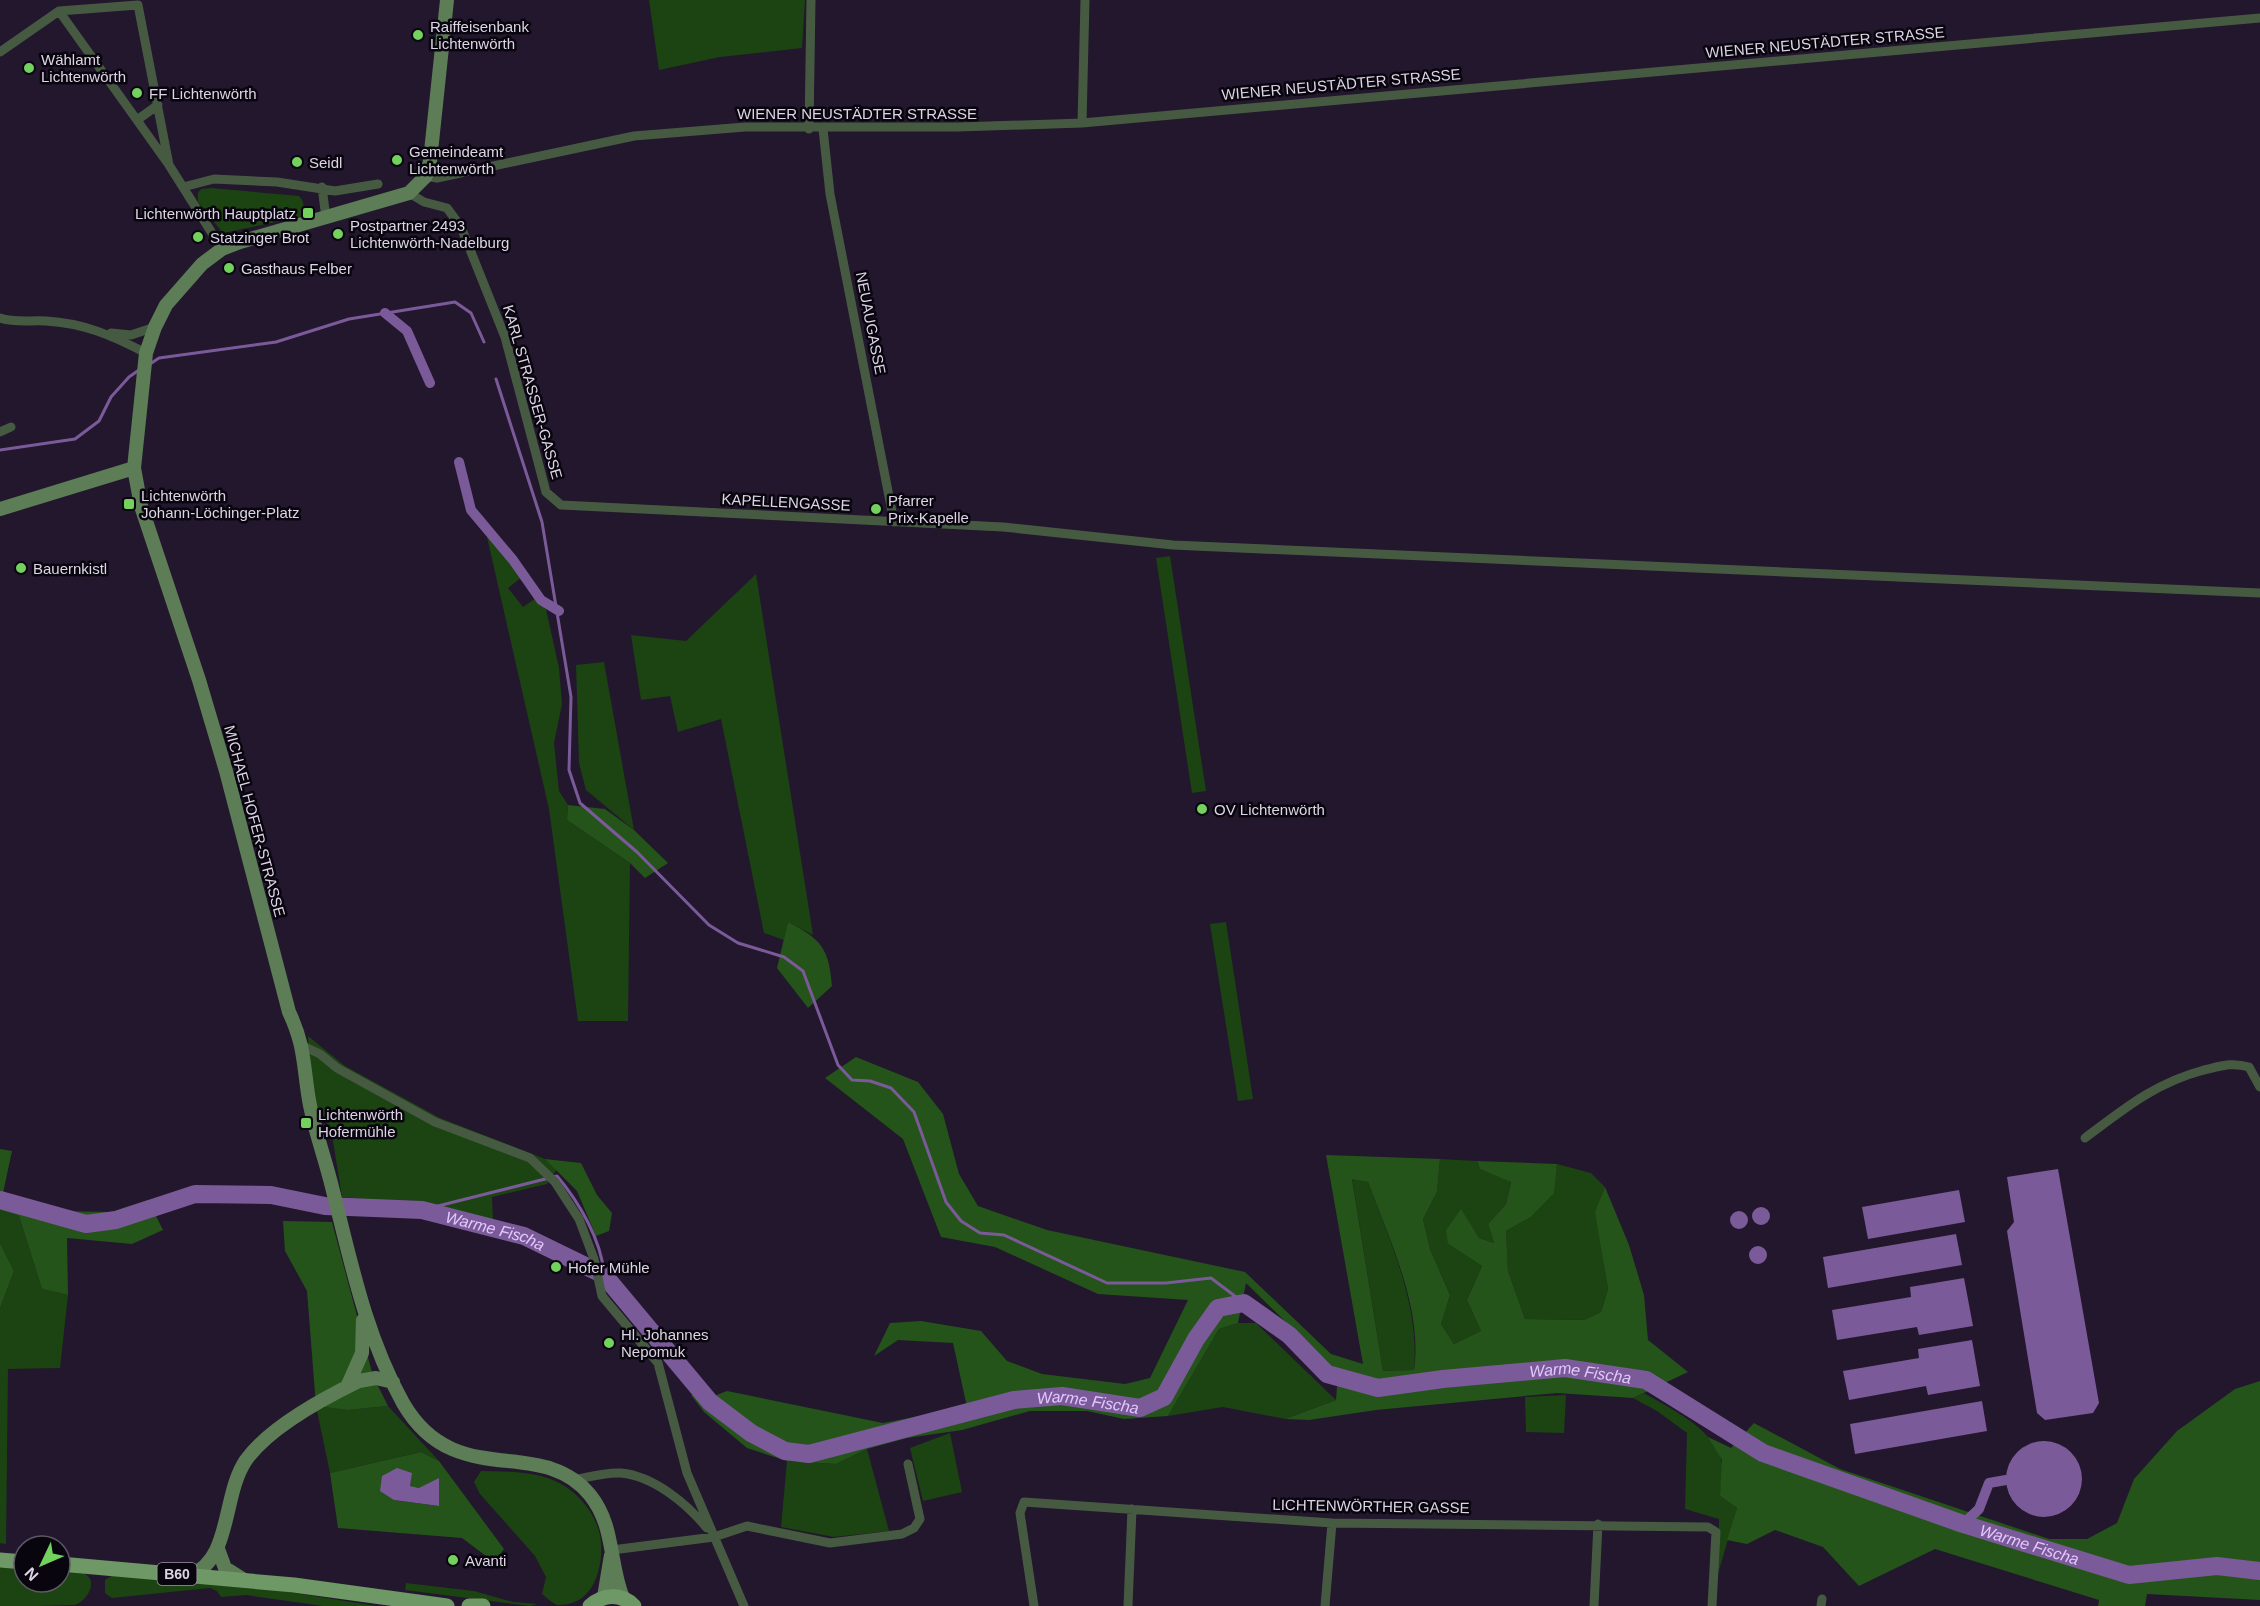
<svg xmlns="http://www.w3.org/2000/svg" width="2260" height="1606" viewBox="0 0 2260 1606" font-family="Arial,sans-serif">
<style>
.green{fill:#1c4312}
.forest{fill:#245419;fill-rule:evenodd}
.water{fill:#7b5a99}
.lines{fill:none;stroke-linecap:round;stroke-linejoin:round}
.stream{stroke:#7b5a99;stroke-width:3}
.canal{stroke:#7b5a99;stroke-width:10}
.river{stroke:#7b5a99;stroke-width:18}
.street{stroke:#465a42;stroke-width:9}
.secondary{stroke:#5d7d56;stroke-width:14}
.primary{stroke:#6e9865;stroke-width:15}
.poi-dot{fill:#72d25d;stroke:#09050e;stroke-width:2}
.labels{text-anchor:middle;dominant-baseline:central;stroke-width:5;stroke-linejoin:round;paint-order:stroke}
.shield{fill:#09050e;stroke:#9d97a4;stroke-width:1.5}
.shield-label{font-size:14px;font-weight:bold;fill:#ddd5e5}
.poi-label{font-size:15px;fill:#ddd5e5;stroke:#09050e;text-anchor:start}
.street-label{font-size:15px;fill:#ddd5e5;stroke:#09050e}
.water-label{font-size:16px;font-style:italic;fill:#e3c7fe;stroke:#09050e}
</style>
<rect width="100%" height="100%" fill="#22172d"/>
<path class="green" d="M649 0H805L802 48 720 57 659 70Z
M211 188 299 196C306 203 304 210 300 217L223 233 198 202V193L201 189Z
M490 536 522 577 508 588 523 607 536 598 546 609 559 668 562 704 554 743 559 791 568 805 567 820 630 863 628 1021H578L549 809 487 537Z
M1170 556 1206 791 1192 793 1156 558Z
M756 574 813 935 788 922 784 940 764 933 721 719 678 732 670 696 641 700 631 635 686 641Z
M604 662 634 830 586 790 579 763 576 665Z
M1226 922 1253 1099 1238 1101 1210 924Z
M308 1036 345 1066 440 1118 545 1159 557 1169 547 1184 492 1197 493 1220 419 1205 342 1197 331 1129 318 1111 310 1068Z
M1440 1159 1477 1161 1480 1169 1511 1181 1506 1204 1488 1224 1494 1243 1479 1238 1448 1244 1482 1266 1467 1300 1481 1331 1454 1344 1441 1324 1450 1295 1430 1249 1423 1219 1437 1192Z
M1557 1164 1591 1173 1605 1187 1596 1212 1608 1289 1601 1312 1584 1320 1525 1319 1508 1271 1506 1231 1531 1217 1553 1193Z
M1352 1178 1368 1182C1390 1241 1420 1305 1414 1370L1383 1371Z
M0 1210 19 1216 42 1289 68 1295 60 1368 8 1369 6 1544 0 1543V1308L14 1271 0 1243Z
M1238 1323H1256L1336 1400 1285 1419 1223 1407 1168 1416 1219 1329Z
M1644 1393C1672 1410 1709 1425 1721 1459 1724 1469 1721 1486 1720 1496L1737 1508 1718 1574 1719 1519 1685 1509 1687 1433 1657 1411 1633 1398Z
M1566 1395 1564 1433 1526 1432 1525 1397Z
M316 1406 347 1410 388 1406 439 1461 421 1452 330 1473Z
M950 1433 962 1492 923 1501 910 1448Z
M867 1449 889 1531 834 1537 781 1527 787 1461 836 1464Z
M481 1471C508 1472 536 1470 561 1484 582 1495 599 1519 601 1542 603 1568 594 1606 557 1605 552 1603 546 1597 542 1594L546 1577 535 1556 480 1494 474 1482Z
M0 1565 24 1567V1582H60V1570C67 1571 77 1570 83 1573 100 1580 87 1601 75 1605 53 1606 23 1606 0 1606Z
M113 1575 258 1587 376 1606H323L246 1595 221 1597 217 1591 210 1588 112 1598 105 1593V1580Z
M406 1583 474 1591 513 1602 538 1604 530 1606 405 1590Z"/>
<path class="forest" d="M568 805 605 809 634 830 668 863 645 878 630 863 567 820Z
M788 922C821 939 829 948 832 986L808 1008 777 968Z
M856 1057 918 1082 943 1114 959 1174 978 1206 1047 1230 1245 1272 1331 1354 1363 1364 1326 1155 1440 1159 1437 1192 1423 1219 1430 1249 1450 1295 1441 1324 1454 1344 1481 1331 1467 1300 1482 1266 1448 1244 1446 1230 1461 1209 1479 1238 1494 1243 1488 1224 1506 1204 1511 1182 1480 1169 1477 1161 1557 1164 1554 1193 1531 1217 1506 1231 1508 1271 1525 1319 1584 1320 1601 1312 1608 1289 1595 1212 1605 1187 1629 1245 1644 1295 1648 1340 1688 1372 1633 1398 1557 1393 1376 1410 1309 1420 1285 1419 1336 1400 1338 1373 1246 1283 1238 1323 1219 1329 1168 1416 1124 1419 1087 1411H1030L962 1430 907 1438 867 1449 836 1464 787 1461 747 1448 704 1412 691 1395 714 1396 727 1391 883 1423 967 1407 953 1343 898 1340 874 1356 890 1323 921 1321 981 1331 1007 1361 1042 1374 1125 1384 1150 1378 1188 1300 1098 1294 995 1247 941 1237 903 1139 825 1078ZM1352 1179 1368 1182C1389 1238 1423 1309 1414 1370L1383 1371Z
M0 1149 12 1151 3 1193 59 1211 111 1212 148 1200 163 1230 132 1244 67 1238 68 1295 42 1289 19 1216 0 1210Z
M545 1159 581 1163 597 1195 612 1213 609 1231 596 1236 577 1191Z
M283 1221 332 1222 373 1376 388 1406 347 1410 316 1406 307 1291 285 1251Z
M0 1243 14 1271 0 1308Z
M2260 1381V1600L2147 1594 2145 1606H2098L2099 1600 1935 1549 1859 1586 1823 1547 1775 1530 1747 1544 1727 1540 1737 1508 1720 1496 1722 1460 1708 1437 1731 1448 1754 1423 1840 1469 2049 1539H2087L2117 1523 2134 1479 2177 1431 2235 1389Z
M421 1452 439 1461 504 1549 494 1562 462 1538 338 1528 330 1473ZM411 1473 410 1486 419 1488 439 1506 394 1500Z"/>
<path class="water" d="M2058 1169 2099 1403 2093 1413 2045 1420 2037 1413 2007 1231 2014 1222 2007 1177Z
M1959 1190 1965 1222 1868 1239 1862 1207Z
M1752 1216a9 9 0 1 1 18 0a9 9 0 1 1-18 0Z
M1730 1220a9 9 0 1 1 18 0a9 9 0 1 1-18 0Z
M1956 1234 1962 1265 1828 1288 1823 1257Z
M1749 1255a9 9 0 1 1 18 0a9 9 0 1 1-18 0Z
M1964 1278 1973 1326 1919 1335 1917 1327 1837 1340 1832 1310 1911 1297 1910 1287Z
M1972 1340 1980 1386 1928 1395 1926 1386 1849 1400 1843 1371 1919 1358 1918 1349Z
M1982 1401 1987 1431 1855 1454 1850 1424Z
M2006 1479a38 38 0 1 1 76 0a38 38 0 1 1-76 0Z
M397 1468 412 1473 410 1486 419 1488 439 1478V1506L394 1500 380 1491 382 1476Z"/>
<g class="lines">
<path class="stream" d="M150 364 159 358 276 342 349 319 455 302 471 313 484 342
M496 379 542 522 571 697 569 770 580 803 637 852 709 925 738 943 784 957 803 971 838 1065 852 1080 870 1081 891 1088 914 1112 946 1202 961 1221 980 1233 1004 1235 1107 1283H1166L1211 1278 1244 1303
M0 450 75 439 99 421 111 397 129 377 139 370
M422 1210 557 1176C579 1202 602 1241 604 1275"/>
<path class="canal" d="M385 313 407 331 430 383
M459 462 471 510 513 560 541 600 559 611
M1963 1524 1979 1509 1989 1483 2006 1480"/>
<path class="river" id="s1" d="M0 1200 86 1224 116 1220 195 1194 271 1195 325 1206 422 1210 524 1236 604 1275 710 1402 751 1433 785 1451 809 1454 1014 1400 1062 1396 1140 1408 1164 1397 1196 1339 1218 1308 1244 1303 1289 1335 1327 1374 1378 1388 1443 1379 1565 1368 1646 1380 1763 1453 1963 1524 2129 1575 2217 1566 2260 1571"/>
<path class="street" d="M59 11 169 165 222 249
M0 52 59 11 138 5 169 165
M137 120 158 105
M1082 123 1085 0
M809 129 811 0
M823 129 830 194 894 522
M426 176 437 178 634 136 745 127H958L1082 123 2260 18
M183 187 214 179 277 182 335 191 378 184
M322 187 326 218
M409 193 424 202 447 208 461 227 505 337 546 492 561 505 1003 527 1173 545 2260 593
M0 318C15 323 30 320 46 321 84 323 113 336 146 353
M111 333 131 335 155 327
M0 432 11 427
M303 1046 320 1054 337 1068 435 1122 530 1158 555 1182 579 1219 594 1259 602 1296 658 1363 687 1473 744 1606
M2085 1138C2125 1108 2155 1083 2204 1070 2221 1066 2232 1062 2249 1067L2260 1087
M574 1480C589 1477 605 1472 621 1473 654 1476 687 1504 707 1528
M612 1550 714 1537 747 1526 830 1543 902 1534 914 1528 920 1519 908 1464
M1034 1606 1020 1513 1024 1502 1332 1523 1708 1527 1716 1532 1712 1606
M1128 1606 1132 1509
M1325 1606 1332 1523
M1594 1606 1598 1524
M1821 1606 1822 1599"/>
<path class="secondary" d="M447 0 430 161 426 176 409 193 240 242 222 249 202 264 166 305 155 327 146 353 134 468 141 506 199 680 226 771 289 1012C305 1046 303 1064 309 1100 314 1129 325 1158 332 1187 351 1262 365 1334 403 1403 455 1493 541 1434 590 1495 615 1526 609 1564 623 1598
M0 509 134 468
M347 1387 362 1353 363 1320
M218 1549 225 1568 244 1580
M190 1575C232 1560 222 1495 246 1460 269 1428 324 1398 359 1381L376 1378 393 1382
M604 1597 611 1555"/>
<path class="primary" d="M0 1560 24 1562
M60 1564 294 1585 447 1606
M469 1606H483
M590 1606C603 1594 621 1593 634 1606"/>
</g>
<g class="poi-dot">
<circle cx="418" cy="35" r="6"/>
<circle cx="29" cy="68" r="6"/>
<circle cx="137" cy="93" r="6"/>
<circle cx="397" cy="160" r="6"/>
<circle cx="297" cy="162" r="6"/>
<rect x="302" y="207" width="12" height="12" rx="3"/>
<circle cx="338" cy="234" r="6"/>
<circle cx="198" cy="237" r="6"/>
<circle cx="229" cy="268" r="6"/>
<rect x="123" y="498" width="12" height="12" rx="3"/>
<circle cx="876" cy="509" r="6"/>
<circle cx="21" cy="568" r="6"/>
<circle cx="1202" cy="809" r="6"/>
<rect x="300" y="1117" width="12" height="12" rx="3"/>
<circle cx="556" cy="1267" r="6"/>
<circle cx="609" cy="1343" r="6"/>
<circle cx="453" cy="1560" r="6"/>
</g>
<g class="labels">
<rect class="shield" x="157.5" y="1563" width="39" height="22" rx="4.5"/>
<g class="shield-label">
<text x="177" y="1574">B60</text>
</g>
<g class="poi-label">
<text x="430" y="26">Raiffeisenbank<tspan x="430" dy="17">Lichtenwörth</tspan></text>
<text x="41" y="59">Wählamt<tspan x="41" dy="17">Lichtenwörth</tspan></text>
<text x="149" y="93">FF Lichtenwörth</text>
<text x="409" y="151">Gemeindeamt<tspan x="409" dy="17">Lichtenwörth</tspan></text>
<text x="309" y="162">Seidl</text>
<text x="296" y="213" text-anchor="end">Lichtenwörth Hauptplatz</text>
<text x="350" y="225">Postpartner 2493<tspan x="350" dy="17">Lichtenwörth-Nadelburg</tspan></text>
<text x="210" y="237">Statzinger Brot</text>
<text x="241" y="268">Gasthaus Felber</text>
<text x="141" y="495">Lichtenwörth<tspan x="141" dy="17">Johann-Löchinger-Platz</tspan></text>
<text x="888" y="500">Pfarrer<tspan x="888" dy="17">Prix-Kapelle</tspan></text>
<text x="33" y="568">Bauernkistl</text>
<text x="1214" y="809">OV Lichtenwörth</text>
<text x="318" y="1114">Lichtenwörth<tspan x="318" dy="17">Hofermühle</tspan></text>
<text x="568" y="1267">Hofer Mühle</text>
<text x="621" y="1334">Hl. Johannes<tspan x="621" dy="17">Nepomuk</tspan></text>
<text x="465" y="1560">Avanti</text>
</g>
<g class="street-label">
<text transform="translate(1825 42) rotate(-5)">WIENER NEUSTÄDTER STRASSE</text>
<text transform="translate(1341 84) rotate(-5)">WIENER NEUSTÄDTER STRASSE</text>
<text x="857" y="113">WIENER NEUSTÄDTER STRASSE</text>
<text transform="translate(871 323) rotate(79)">NEUAUGASSE</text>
<text transform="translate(533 392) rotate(74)">KARL STRASSER-GASSE</text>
<text transform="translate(786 502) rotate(3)">KAPELLENGASSE</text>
<text transform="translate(255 821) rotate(75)">MICHAEL HOFER-STRASSE</text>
<text transform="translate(1371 1506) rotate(1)">LICHTENWÖRTHER GASSE</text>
</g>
<g class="water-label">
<text stroke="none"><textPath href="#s1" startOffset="507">Warme Fischa</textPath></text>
<text stroke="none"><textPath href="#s1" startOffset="1767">Warme Fischa</textPath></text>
<text stroke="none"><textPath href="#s1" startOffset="1191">Warme Fischa</textPath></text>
<text stroke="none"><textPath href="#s1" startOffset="2253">Warme Fischa</textPath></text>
</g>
</g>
<g transform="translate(42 1564) rotate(226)"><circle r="28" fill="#09050e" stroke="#5e5864" stroke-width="1.5"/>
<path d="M0-4.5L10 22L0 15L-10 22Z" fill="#72d25d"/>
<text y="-9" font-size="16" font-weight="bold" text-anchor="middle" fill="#ddd5e5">N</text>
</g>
</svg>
